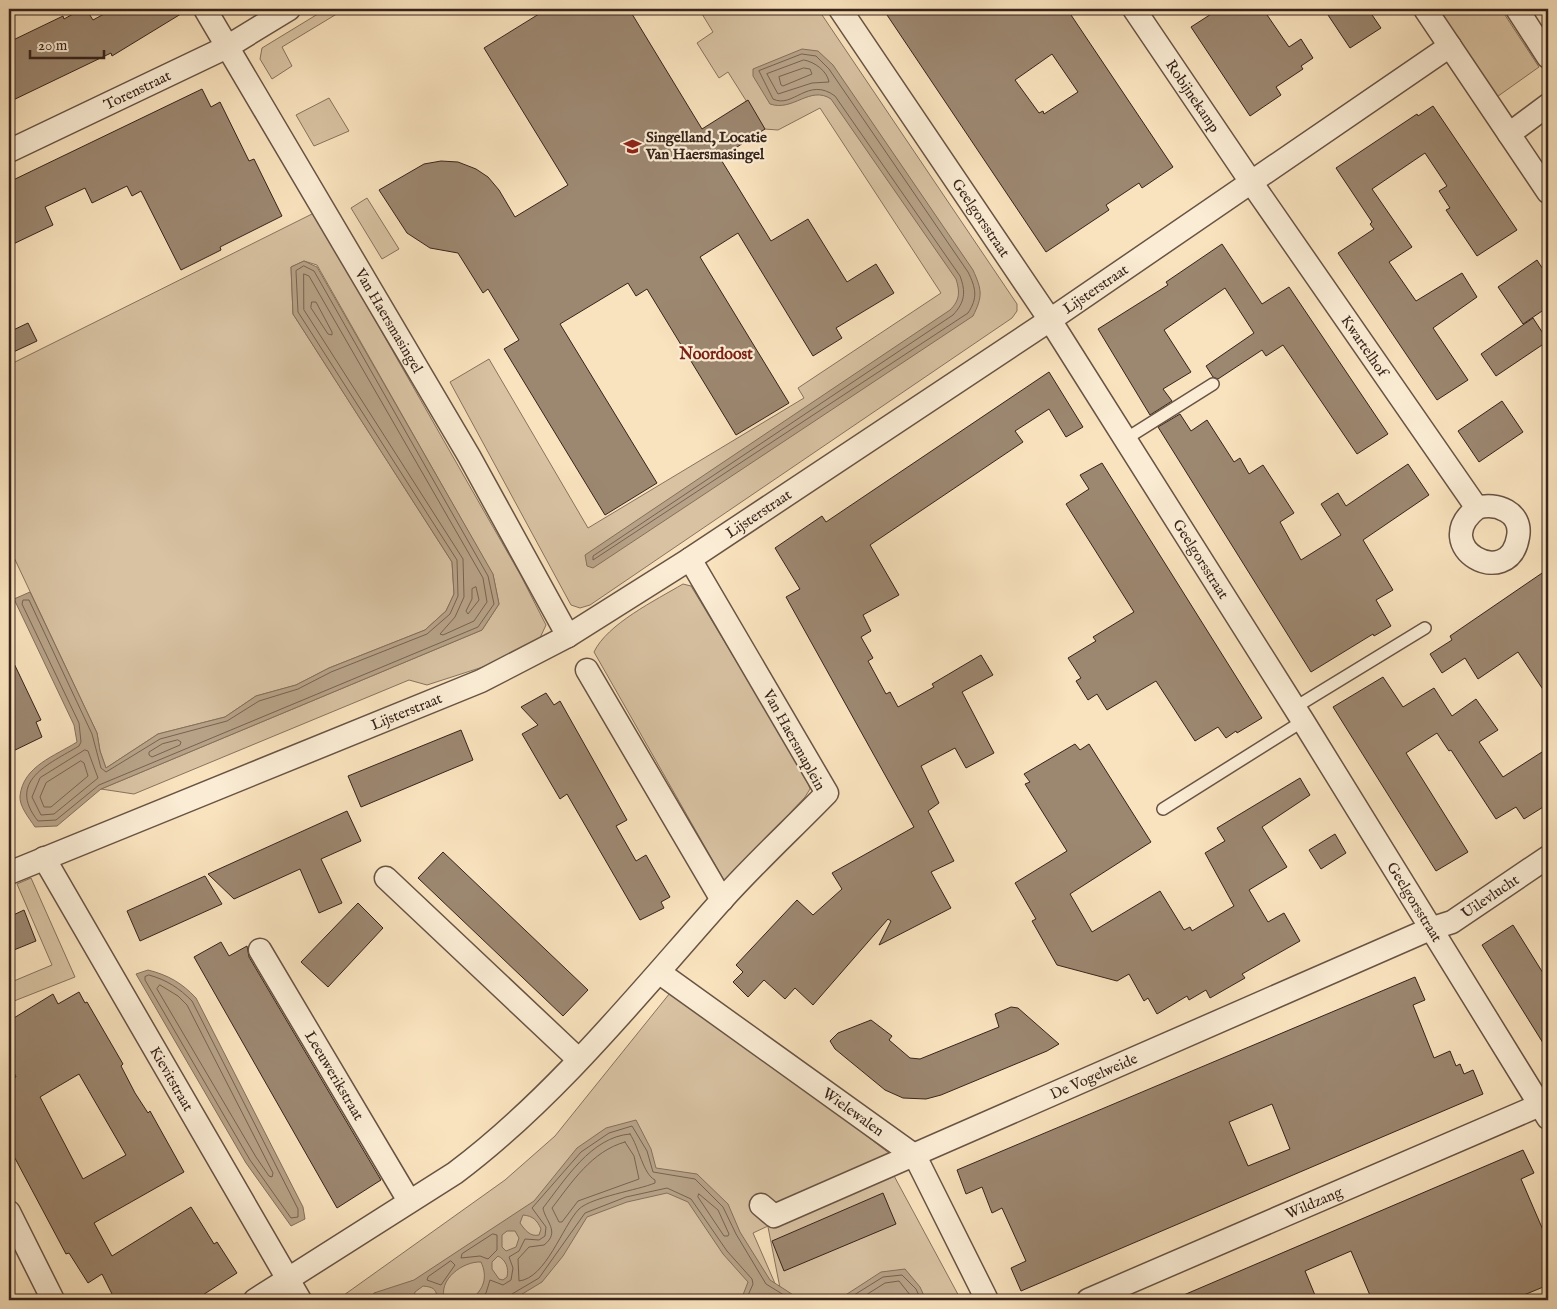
<svg xmlns="http://www.w3.org/2000/svg" width="1557" height="1309" viewBox="0 0 1557 1309" font-family="'IM FELL English',serif">
<style>
.green{fill:#d8c2a2;stroke:#88725e;fill-rule:evenodd}
.water{fill:#b7a287;stroke:#846f5c;fill-rule:evenodd}
.lines{fill:none;stroke-linecap:round;stroke-linejoin:round}
.shore{stroke:#776251;stroke-width:1}
.building{fill:#9c8770;stroke:#37231b;fill-rule:evenodd}
.service-casing{stroke:#685344;stroke-width:14}
.minor-casing{stroke:#685344;stroke-width:25}
.service{stroke:#fbedd5;stroke-width:11}
.minor{stroke:#fbedd5;stroke-width:22}
.labels{text-anchor:middle;dominant-baseline:central;stroke-width:4.5;stroke-linejoin:round;paint-order:stroke}
.street-label{font-size:15px;fill:#37231b;stroke:#fbedd5}
.poi-label{font-size:15px;font-weight:bold;fill:#37231b;stroke:#fbedd5;text-anchor:start}
.neighbourhood-label{font-size:16px;font-weight:bold;fill:#7a1f14;stroke:#fbedd5}
</style>
<rect width="100%" height="100%" fill="#f9e3be"/>
<filter id="stains"><feTurbulence type="fractalNoise" baseFrequency=".004" numOctaves="4"/><feColorMatrix values="0 0 0 0 .2 0 0 0 0 .09 0 0 0 0 .02 0 0 0 .5 -.17"/></filter>
<radialGradient id="worn" r=".72"><stop offset=".6" stop-color="#630" stop-opacity="0"/><stop offset="1" stop-color="#630" stop-opacity=".3"/></radialGradient>
<path class="green" d="M326 9H345L282 47 292 66 272 79 260 59 262 48Z
M699 9H818L1017 304V311L1012 318 590 605 580 608 571 605 450 382 489 359 588 528 804 398 798 388 941 293 820 108 778 130 764 129 728 72 719 78 697 43 713 32Z
M1437 9H1501L1539 67 1494 99Z
M329 98 349 131 314 146 296 115Z
M367 198 399 249 382 259 351 208Z
M314 213 521 576 546 625 539 640 492 664 427 685 409 680 134 794 101 789 482 630 499 604 493 575 317 265 304 261 291 267 293 314 452 562 454 594 446 611 425 630 329 668 296 685 256 696 225 717 158 734 106 768 100 751 97 733 9 547V365Z
M683 584 691 586 806 777 810 789 805 797 725 882 594 652C607 624 656 600 683 584Z
M31 878 75 977 9 1003V983L52 965 17 884Z
M674 988 907 1167 893 1174 961 1300H337L505 1180 555 1136ZM768 1226V1227L781 1293 777 1288 753 1233Z"/>
<path class="water" d="M802 49 818 51 833 65 973 270C982 290 983 296 973 316L593 568 587 566 585 555 950 310C960 300 960 292 956 279L831 99C810 85 793 112 770 104L753 76V69Z
M304 261 317 267 493 574 499 604 482 630 101 789 57 826 35 827C29 818 19 806 20 796 23 766 55 756 77 742L74 725 14 599 30 592 97 733 100 751 106 768 158 734 225 717 256 696 296 685 329 668 425 630 446 611 454 594 452 562 293 314 291 267Z
M148 970C168 975 182 983 196 998L303 1207 305 1219 291 1226 246 1163 136 974Z
M636 1120 651 1149 656 1168 697 1174 728 1204 740 1232 770 1280 798 1298 812 1300H741L748 1282 723 1254 688 1202 667 1193 627 1202 587 1217 563 1256 542 1282 514 1299 470 1300C484 1290 488 1277 481 1262 463 1261 437 1280 445 1300H434L437 1297C436 1288 432 1287 423 1286L415 1292 414 1296 417 1300H371L374 1293 414 1280 534 1201 577 1148 606 1128ZM523 1215C533 1216 537 1220 541 1229L539 1235C530 1237 525 1230 520 1223ZM507 1231H515L519 1238 516 1247 506 1251 502 1247V1235ZM498 1256C506 1260 509 1268 507 1277L503 1280 499 1279 492 1269V1262Z
M905 1269 920 1287 926 1300H829L844 1296 881 1272Z"/>
<g class="lines">
<path class="shore" d="M802 54 816 56 829 69 968 272C976 288 978 298 968 313L593 560V556L953 315C965 302 966 292 960 276L835 96C808 76 793 109 773 99L759 71Z
M804 60C815 62 827 71 829 82L812 83 778 94 767 74Z
M804 68 810 69 812 74 783 86 781 85 779 77Z
M304 266 314 271 488 576 494 604 478 627 99 785 56 820 38 821C6 781 49 764 79 746L81 742 79 723 22 604 23 600H29L92 734 101 768 106 772 160 739 227 721 259 701 298 689 331 672 427 634 450 614 458 596 457 560 298 312 296 271Z
M304 274 309 276 483 578 487 602 474 621 443 635 440 634 455 617 464 597 463 559 304 310Z
M312 302H316L332 332V335L328 334 311 308Z
M476 587 479 600 468 614 466 611 472 599V589Z
M178 740 181 742 180 745 152 757 149 755V752L162 744Z
M85 750 88 751 98 778 54 814 41 815 32 797 40 778Z
M81 761 84 763 88 776 51 807H44L40 797 46 783Z
M149 975C167 980 179 988 192 1001L298 1209V1217L291 1218 250 1160 145 980V977Z
M160 985 178 996 187 1005 273 1173 272 1177 269 1176 256 1157 157 989Z
M630 1134C639 1147 643 1174 655 1180V1183C638 1190 592 1197 579 1209 562 1227 546 1278 519 1281L518 1259 529 1247 544 1245C561 1232 545 1221 543 1208 565 1180 591 1137 630 1134Z
M625 1142 634 1156 639 1179 578 1201 562 1222H559L552 1208C572 1182 592 1151 625 1142Z
M699 1194 718 1210 729 1234 728 1236H724L698 1197Z
M493 1234 497 1235V1250L488 1259 480 1256 461 1258 462 1254Z
M451 1261 455 1265 441 1285 427 1280 428 1277Z
M479 1300 486 1293 490 1280 503 1285 511 1280 513 1268 509 1257 519 1251 525 1239 539 1240 545 1236 546 1227 532 1208 581 1152 609 1133 632 1126 647 1151 653 1172 695 1179 723 1207 736 1234 766 1284 792 1300
M510 1300 512 1294 539 1278 585 1213 626 1197 667 1188 691 1199 727 1251 752 1279 753 1284 746 1300
M846 1300 883 1277 902 1275 916 1289 921 1300
M858 1300 885 1283 899 1281 914 1300"/>
</g>
<path class="building" d="M82 9H86L93 20 113 9H189L112 56 111 53 9 102V42L63 16 64 19Z
M547 9H629L702 129 748 100 765 129 720 158 771 241 808 219 847 282 876 264 894 293 836 328 842 338 813 356 738 233 700 257 789 403 736 435 647 289 636 296 628 283 560 324 657 483 605 515 504 349 519 340 488 289 483 293 458 253 430 248 407 233 379 190 424 164 441 161 458 162 476 169 488 177 499 190 515 217 568 185 484 48Z
M883 9H1067L1173 167 1142 188 1139 183 1106 205 1109 210 1046 252ZM1052 54 1078 92 1044 114 1043 111 1039 113 1015 80Z
M1219 9H1263L1289 47 1301 39 1313 58 1301 66 1303 69 1276 87 1281 95 1250 116 1191 27Z
M1324 9H1368L1381 28 1350 48Z
M202 89 211 107 220 102 249 161 254 159 282 216 220 247 221 250 181 270 141 191 132 196 127 186 92 203 85 188 45 207 53 225 9 246V182Z
M1433 106 1517 230 1477 256 1446 210 1450 208 1439 191 1447 186 1425 153 1372 189 1412 247 1389 262 1416 301 1462 273 1477 297 1433 328 1468 380 1437 400 1338 253 1374 229 1370 224 1372 222 1336 168 1417 114 1418 116Z
M1222 244 1262 304 1289 287 1388 434 1357 454 1283 345 1266 356 1262 350 1218 379 1213 377 1206 366 1254 333 1225 288 1164 330 1191 372 1163 389 1172 401 1150 415 1098 329 1168 285 1166 282Z
M1537 260 1548 277V307L1523 324 1498 287Z
M1533 318 1548 341 1496 376 1481 354Z
M28 323 37 341 9 354V332Z
M1049 372 1083 427 1066 437 1049 409 1015 431 1023 442 870 545 899 595 863 615 871 631 861 637 873 658 868 661 886 694 890 692 898 707 934 687 932 684 981 655 993 675 962 692 994 753 966 768 955 748 921 766 939 803 928 811 954 861 931 872 951 908 879 945 891 921 888 919 813 1005 795 988 785 999 764 980 748 997 733 982 743 972 736 965 797 900 813 915 842 889 832 873 914 827 786 597 800 589 775 548 822 516 826 522Z
M1502 401 1523 432 1479 462 1458 431Z
M1180 414 1191 431 1207 420 1234 462 1240 458 1249 474 1263 465 1294 513 1280 522 1301 560 1341 535 1321 504 1338 493 1346 506 1408 464 1429 495 1363 540 1393 590 1376 600 1391 626 1374 636 1373 634 1311 672 1158 427Z
M1102 463 1262 718 1237 733 1236 731 1226 738 1218 727 1195 741 1156 681 1107 710 1097 694 1088 700 1076 681 1081 678 1068 658 1096 641 1093 637 1134 612 1066 504 1089 489 1080 475Z
M1548 569V697L1518 652 1478 679 1465 658 1442 673 1430 654 1452 640 1450 636Z
M9 653 41 720 36 722 42 737 9 753Z
M1383 677 1403 707 1434 688 1452 716 1476 699 1498 730 1479 742 1503 777 1542 752 1548 762V804L1524 819 1516 807 1496 819 1451 750 1449 751 1437 733 1406 753 1468 852 1436 871 1333 707Z
M546 693 554 705 560 701 627 820 616 826 636 861 646 855 670 897 661 902 664 908 640 920 567 794 560 799 522 734 538 725 521 707Z
M461 730 473 760 361 807 348 776Z
M1075 744 1080 750 1089 744 1151 842 1070 894 1092 932 1160 891 1184 930 1190 927 1192 931 1234 906 1205 853 1225 841 1217 828 1300 778 1310 795 1262 827 1287 867 1249 890 1268 922 1284 913 1300 941 1242 974 1245 978 1210 998 1206 990 1189 1000 1187 996 1157 1014 1148 998 1144 1001 1129 974 1117 981 1057 965 1032 921 1036 919 1015 883 1067 851 1025 784 1030 782 1024 774Z
M347 811 361 841 321 859 342 903 319 913 300 869 234 899 208 874Z
M1335 834 1346 853 1321 869 1309 850Z
M443 852 588 990 563 1016 418 878Z
M205 876 222 904 140 941 127 911Z
M358 903 383 928 328 987 301 962Z
M24 910 36 941 9 952V917Z
M1513 925 1548 981V1051L1482 945Z
M221 942 229 956 247 946 249 957 381 1180 337 1208 194 957Z
M1415 977 1425 1000 1413 1005 1434 1058 1450 1051 1456 1066 1460 1064 1464 1074 1473 1070 1483 1094 1021 1291 1011 1268 1026 1261 1002 1208 992 1213 982 1187 966 1194 957 1170ZM1272 1104 1290 1149 1248 1166 1229 1122Z
M79 992 85 1003 87 1002 123 1064 121 1066 135 1093 148 1113 150 1111 184 1172 94 1223 112 1256 191 1207 214 1244 217 1242 237 1273 195 1300H115L102 1274 88 1283 69 1253 66 1254 9 1147V1081L16 1077 9 1062V1021L53 994 58 1004ZM79 1074 126 1155 83 1179 40 1097Z
M1011 1007 1018 1008 1059 1044 1047 1051 941 1095 926 1099 903 1098 885 1090 835 1049 830 1041 838 1033 871 1020 892 1036 889 1040 910 1058 920 1059 999 1027 995 1014Z
M1523 1150 1534 1173 1521 1179 1543 1230 1548 1228V1285L1512 1300H1372L1351 1251 1305 1271 1317 1300H1172Z
M883 1193 896 1224 784 1271 772 1241Z"/>
<g class="lines">
<defs>
<path id="service" d="M1124 440 1213 384
M1294 708 1425 628
M1163 809 1303 721"/>
<g id="minor">
<path id="s1" d="M205 9 469 456 568 636"/>
<path id="s2" d="M840 9 1050 320 1303 721 1548 1118"/>
<path id="s3" d="M1134 9 1251 182 1477 508C1496 502 1523 512 1518 537 1509 592 1427 547 1477 508"/>
<path d="M1425 9 1548 192"/>
<path d="M1517 9 1548 57"/>
<path d="M1509 134 1548 105"/>
<path id="s4" d="M9 151 227 47 289 9"/>
<path d="M587 670 722 900"/>
<path id="s5" d="M44 858 300 1300"/>
<path id="s6" d="M9 873 481 681 568 636 690 559 1050 320 1450 46"/>
<path d="M386 878 578 1059"/>
<path id="s7" d="M260 950 409 1201"/>
<path id="s8" d="M660 973 915 1156 987 1300"/>
<path id="s9" d="M761 1205 774 1216 1430 929 1452 922 1548 857"/>
<path d="M9 1212 53 1300"/>
<path d="M255 1300 455 1173C554 1099 639 993 721 901 755 863 792 829 827 793L690 559"/>
<path id="s10" d="M1088 1300 1540 1105"/>
</g>
</defs>
<use href="#service" class="service-casing"/>
<use href="#minor" class="minor-casing"/>
<use href="#service" class="service"/>
<use href="#minor" class="minor"/>
</g>
<defs>
<symbol id="school-bare" viewBox="-9 -9 18 18"><path d="M0-5L7-2L0 1L-7-2ZM-4 1L0 2.5L4 1V4Q0 6-4 4Z" fill="#8f2418" stroke="#fbedd5" stroke-width="2.5" paint-order="stroke"/></symbol>
</defs>
<g fill-rule="evenodd">
<use href="#school-bare" x="620" y="134" width="25" height="25"/>
</g>
<g class="labels">
<g class="street-label">
<text stroke="none"><textPath href="#s4" startOffset="142">Torenstraat</textPath></text>
<text stroke="none"><textPath href="#s3" startOffset="105">Robijnekamp</textPath></text>
<text stroke="none"><textPath href="#s2" startOffset="252">Geelgorsstraat</textPath></text>
<text stroke="none"><textPath href="#s6" startOffset="1239">Lijsterstraat</textPath></text>
<text stroke="none"><textPath href="#s1" startOffset="362">Van Haersmasingel</textPath></text>
<text stroke="none"><textPath href="#s3" startOffset="408">Kwartelhof</textPath></text>
<text stroke="none"><textPath href="#s6" startOffset="834">Lijsterstraat</textPath></text>
<text stroke="none"><textPath href="#s2" startOffset="658">Geelgorsstraat</textPath></text>
<text stroke="none"><textPath href="#s6" startOffset="429">Lijsterstraat</textPath></text>
<text transform="translate(794 740) rotate(61)">Van Haersmaplein</text>
<text stroke="none"><textPath href="#s9" startOffset="802">Uilevlucht</textPath></text>
<text stroke="none"><textPath href="#s2" startOffset="1062">Geelgorsstraat</textPath></text>
<text stroke="none"><textPath href="#s7" startOffset="146">Leeuwerikstraat</textPath></text>
<text stroke="none"><textPath href="#s9" startOffset="366">De Vogelweide</textPath></text>
<text stroke="none"><textPath href="#s5" startOffset="255">Kievitstraat</textPath></text>
<text stroke="none"><textPath href="#s8" startOffset="238">Wielewalen</textPath></text>
<text stroke="none"><textPath href="#s10" startOffset="246">Wildzang</textPath></text>
</g>
<g class="poi-label">
<text x="646" y="137">Singelland, Locatie<tspan x="646" dy="17">Van Haersmasingel</tspan></text>
</g>
<g class="neighbourhood-label">
<text x="716" y="355">Noordoost</text>
</g>
</g>
<rect width="1557" height="1309" fill="none" stroke="#f9e3be" stroke-width="30"/>
<rect x="10" y="10" width="1537" height="1289" fill="none" stroke="#37231b" stroke-width="2.5"/>
<rect x="15" y="15" width="1527" height="1279" fill="none" stroke="#37231b"/>
<path d="M30 50v8h74v-8" fill="none" stroke="#37231b" stroke-width="2.5"/>
<text x="38" y="50" font-size="15" fill="#37231b" stroke="#fbedd5" stroke-width="4" paint-order="stroke">20 m</text>
<rect width="100%" height="100%" filter="url(#stains)"/>
<rect width="100%" height="100%" fill="url(#worn)"/>
</svg>
